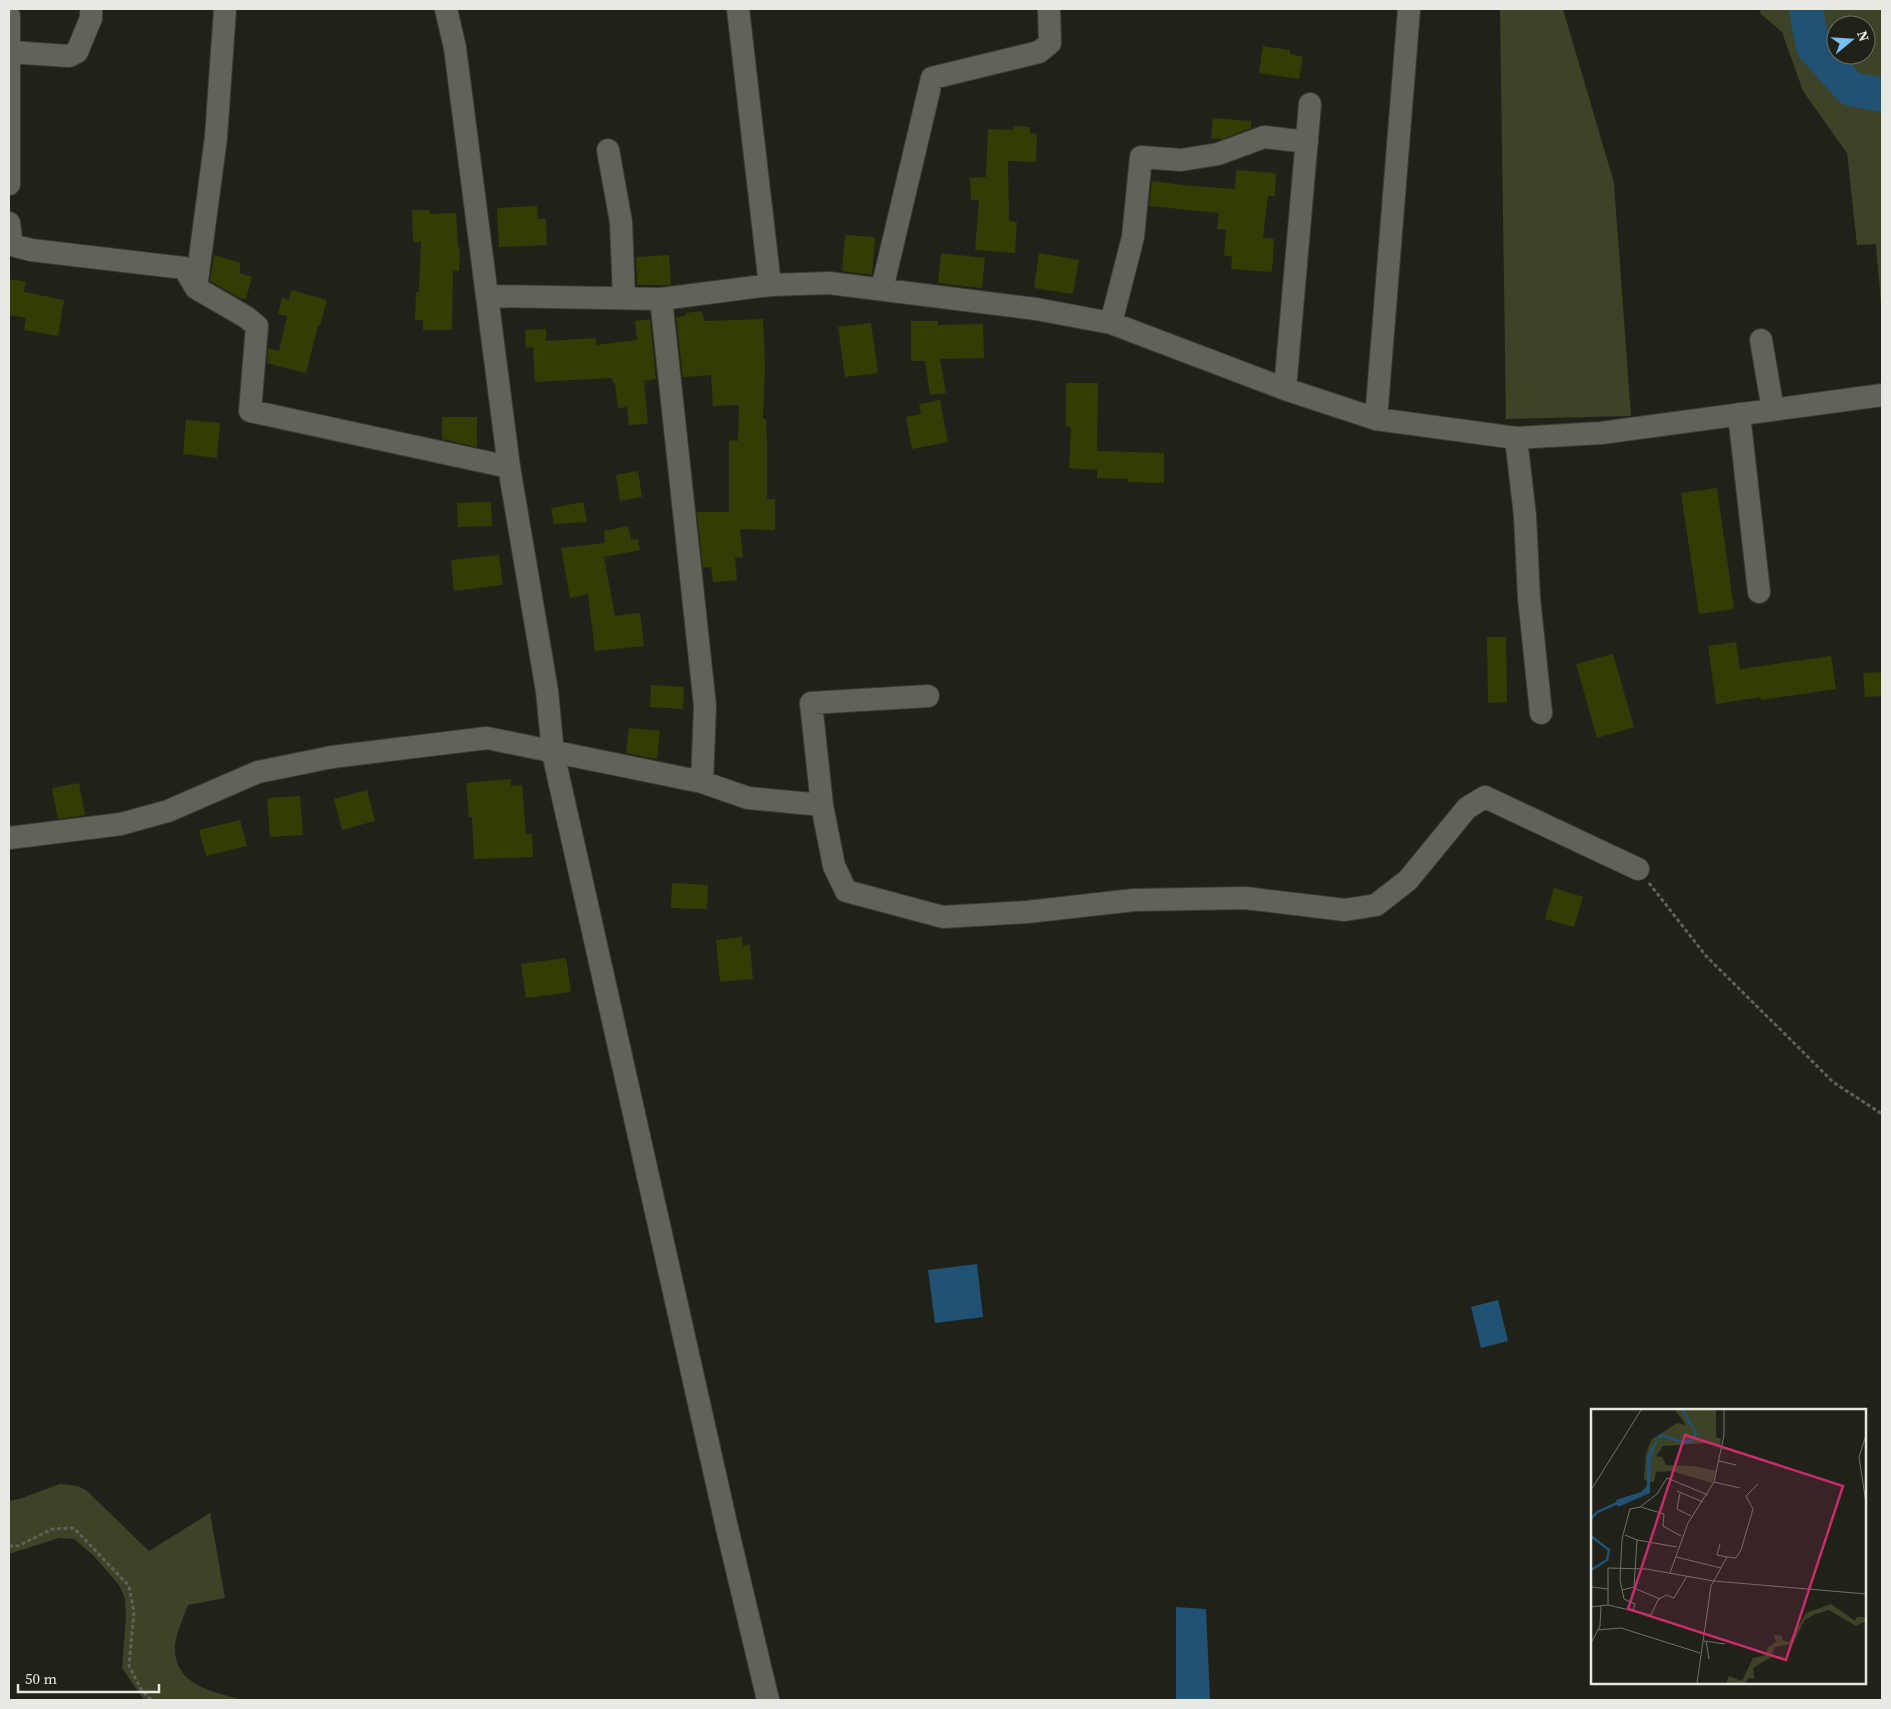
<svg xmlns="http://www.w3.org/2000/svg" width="1891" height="1709" viewBox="0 0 1891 1709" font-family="'Source Serif 4',serif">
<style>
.green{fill:#3c4327;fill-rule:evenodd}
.water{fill:#215273}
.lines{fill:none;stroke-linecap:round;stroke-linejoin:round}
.river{stroke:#215273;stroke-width:34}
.building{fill:#323d05}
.minor-casing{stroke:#3b3d36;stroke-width:24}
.path{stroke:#5f6159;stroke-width:3;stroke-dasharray:4 2.5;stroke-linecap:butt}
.minor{stroke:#606359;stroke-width:22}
.inset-river{fill:none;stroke:#215273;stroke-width:2.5}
.inset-road{fill:none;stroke:#70726a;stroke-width:1}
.view{fill:#c62d69;fill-opacity:0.15;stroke:#c62d69;stroke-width:2.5}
.inset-edge{fill:none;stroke:#e7e9e3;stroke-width:2.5}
</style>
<rect width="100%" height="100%" fill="#20221a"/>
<path class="green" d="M1500 9H1563L1614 183 1631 416 1506 419Z
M1759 9H1882V380L1881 381V305L1876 244 1857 245 1847 153 1803 91 1782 32 1761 14ZM1836 25H1866V55H1836Z
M60 1484 77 1486 86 1490 149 1551 210 1513 225 1598 188 1605C184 1617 176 1633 175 1646 173 1685 213 1692 243 1700H144L122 1668 126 1615 125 1599 119 1585 93 1555 74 1539 59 1538 9 1554V1501L19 1499Z"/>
<path class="water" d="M977 1264 983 1317 935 1323 928 1270Z
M1498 1300 1508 1341 1481 1348 1471 1307Z
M1176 1607 1206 1609 1210 1700H1176Z"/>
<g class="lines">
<path class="river" d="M1806 9 1813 47 1851 89 1882 95"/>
</g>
<path class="building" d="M1263 46 1290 50V54L1303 57 1299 79 1259 73Z
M1213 118 1251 121V128L1222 139 1211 138Z
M1013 126 1030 127V133L1037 134 1036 162 1008 161 1009 221 1017 222 1015 253 975 250 979 200H971L970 178 986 177 988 129 1013 130Z
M1236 170 1276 173 1275 196H1268L1263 238 1274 239 1272 272 1231 269 1232 256H1224L1226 230 1217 229 1219 213 1149 206 1152 181 1191 186 1235 189Z
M537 206 538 219H546L547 245 499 247 497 208Z
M412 210H430V214L456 213 458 247H460L459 271 453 270 452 330H423V320H415L416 292H419L421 242H413Z
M845 235 875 237 872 275 842 271Z
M941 253 985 258 982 288 938 283Z
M1039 253 1079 260 1073 294 1034 288Z
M214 255 241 263 239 273 252 277 246 299 238 297 210 281Z
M669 255 671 285H637L636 257Z
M9 279 26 282 24 292 64 300 58 336 24 330 26 318 9 315Z
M291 290 327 300 320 325H318L306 373 267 363 268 348 279 351 287 316 278 314 282 298 289 300Z
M702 311 704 321 763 319 765 365 763 419H766L767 444V499H775V530L740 529 743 557 735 558 737 580 713 582 711 567 703 568 697 512H729V440L738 441 739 405 713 406 711 375 683 377 676 317 686 316V313Z
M650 319 656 379 644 381 648 424 629 425 627 407 618 408 615 383H613L612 378 535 382 533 347 526 348 525 330 546 329V341L596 338V345L637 340 635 321Z
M911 321H938V325L983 324 984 358 940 359 946 393 930 395 925 361H911Z
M871 323 878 373 845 377 838 327Z
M1066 383H1098L1097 451 1164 453V483L1128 482V479L1097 478V470L1069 468 1071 427 1066 426Z
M940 400 948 442 912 449 906 417 921 414 919 404Z
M442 417H477V447L442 439Z
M186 420 220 423 217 458 183 454Z
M638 471 642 497 620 501 616 475Z
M1717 488 1734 609 1699 614 1681 493Z
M491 502 492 526 458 527 457 503Z
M583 502 587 522 554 524 551 508Z
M628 526 631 540 638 539 640 550 604 557 615 616 640 613 644 646 595 651 588 594 570 598 561 548 605 543 604 531Z
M499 555 503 585 454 591 451 560Z
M1487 637H1506L1507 702 1488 703Z
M1736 642 1740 669 1831 656 1836 689 1761 700V697L1716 704 1708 646Z
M1613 654 1634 727 1597 738 1576 664Z
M1882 672V696L1865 697 1863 673Z
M651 685 684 687 683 709 650 707Z
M629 728 660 731 657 759 626 753Z
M511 779V786L522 785 526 834H532L533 857 474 859 472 817H469L466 783Z
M79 783 85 815 58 819 52 788Z
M367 790 375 821 342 830 334 799Z
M300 796 303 835 270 837 267 798Z
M240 820 247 846 206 856 199 830Z
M672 883 708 885 707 909 671 908Z
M1554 888 1583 897 1574 927 1545 919Z
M742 937 743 946 750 945 753 979 720 982 716 940Z
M566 958 571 992 526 998 521 964Z"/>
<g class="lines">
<defs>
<path id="minor" d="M446 9 455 48 509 467 547 691 553 753 727 1528 768 1700
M738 9 770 285
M9 16V184
M9 52 69 56 77 52 91 18V9
M608 150 621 222 624 298
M9 223 12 245 31 250 184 268 196 288 246 317 257 326 250 411 509 467
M196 288 216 137 225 9
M882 289 932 78 1039 52 1050 43 1049 9
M488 296 661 299 770 285 829 283 1036 309 1111 323 1285 389 1376 419 1516 438 1601 433 1882 395
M661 299 705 706 702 782
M1111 323 1133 237 1141 157 1181 160 1218 154 1264 137 1307 142
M1761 340 1773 410
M1285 389 1310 104
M1739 414 1759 592
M1376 419 1409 9
M1516 438 1525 516 1529 598 1541 713
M822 805 811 703 928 696
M9 838 121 824 168 811 258 772 332 757 487 738 702 782 748 798 822 805 834 866 846 891 943 917 1027 912 1134 900 1245 898 1345 910 1376 905 1408 880 1467 808 1485 797 1638 869"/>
</defs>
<use href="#minor" class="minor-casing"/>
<path class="path" d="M1649 883 1706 956 1797 1046 1833 1082 1882 1114
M9 1546H18L52 1529 74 1528 129 1586 134 1612 129 1666 141 1689 151 1700"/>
<use href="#minor" class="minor"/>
</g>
<g transform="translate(1591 1409)">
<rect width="275" height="275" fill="#20221a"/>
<path d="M84 1H125V28L130 30 129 38 116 34 72 37 65 47 71 48 75 56 103 57 125 62 121 74 81 62 65 63 63 73 53 71 55 45 60 31 86 14 95 16ZM240 195 264 212 266 208H275V212L265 217 238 201 222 206 213 212 202 235 184 238 180 248 162 259 163 270 158 269 154 274H135L138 267 151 272 162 249 175 246 177 238 185 233 183 226 191 227V231L198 233 215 204Z" fill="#3c4327"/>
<path d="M68 27 60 49 59 84 27 98 25 91 50 83 56 77V47Z" fill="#215273"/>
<path class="inset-river" d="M67 30 70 26 90 33 101 32 105 25 92 1M0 110 6 103 29 93M0 127 18 141 16 151 0 161"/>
<path class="inset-road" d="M275 26 268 48 275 94M128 52 145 56M123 73 149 79M0 81 50 1M86 82 112 93M89 84 86 100 100 107M50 98 73 105 72 117 90 127M34 126 46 131 86 138M129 135 126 146 136 148M85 148 130 159M79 164 97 114 123 73 133 26V1M0 178 18 180M43 179 69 190M31 181 43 178 46 131M17 196V159L55 160 123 172 275 185M0 198 17 196 60 206 67 191 75 186 83 189 96 167M42 201 44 195 33 190 29 171 31 130 39 100 49 98 66 85 76 69 117 86M7 221 30 219 109 244M113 232 134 235M115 232 118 250M0 234 9 217 10 196M106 274 120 177 136 148 145 149 150 141 162 100 155 87 167 75"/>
<path class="view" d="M94 26 252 77 195 251 37 200Z"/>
<rect width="275" height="275" class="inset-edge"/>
</g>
<rect width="1891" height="1709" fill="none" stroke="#e7e9e3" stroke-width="20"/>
<g transform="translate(1851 40) rotate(72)"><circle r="24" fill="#20221a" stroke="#70726a"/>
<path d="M0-4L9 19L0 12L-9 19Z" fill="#75c0f6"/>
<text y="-8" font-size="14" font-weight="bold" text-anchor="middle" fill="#e7e9e3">N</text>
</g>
<path d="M18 1684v8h141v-8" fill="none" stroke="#e7e9e3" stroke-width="2.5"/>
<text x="25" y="1684" font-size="15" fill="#e7e9e3" stroke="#20221a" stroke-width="4" paint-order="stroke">50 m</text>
</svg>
